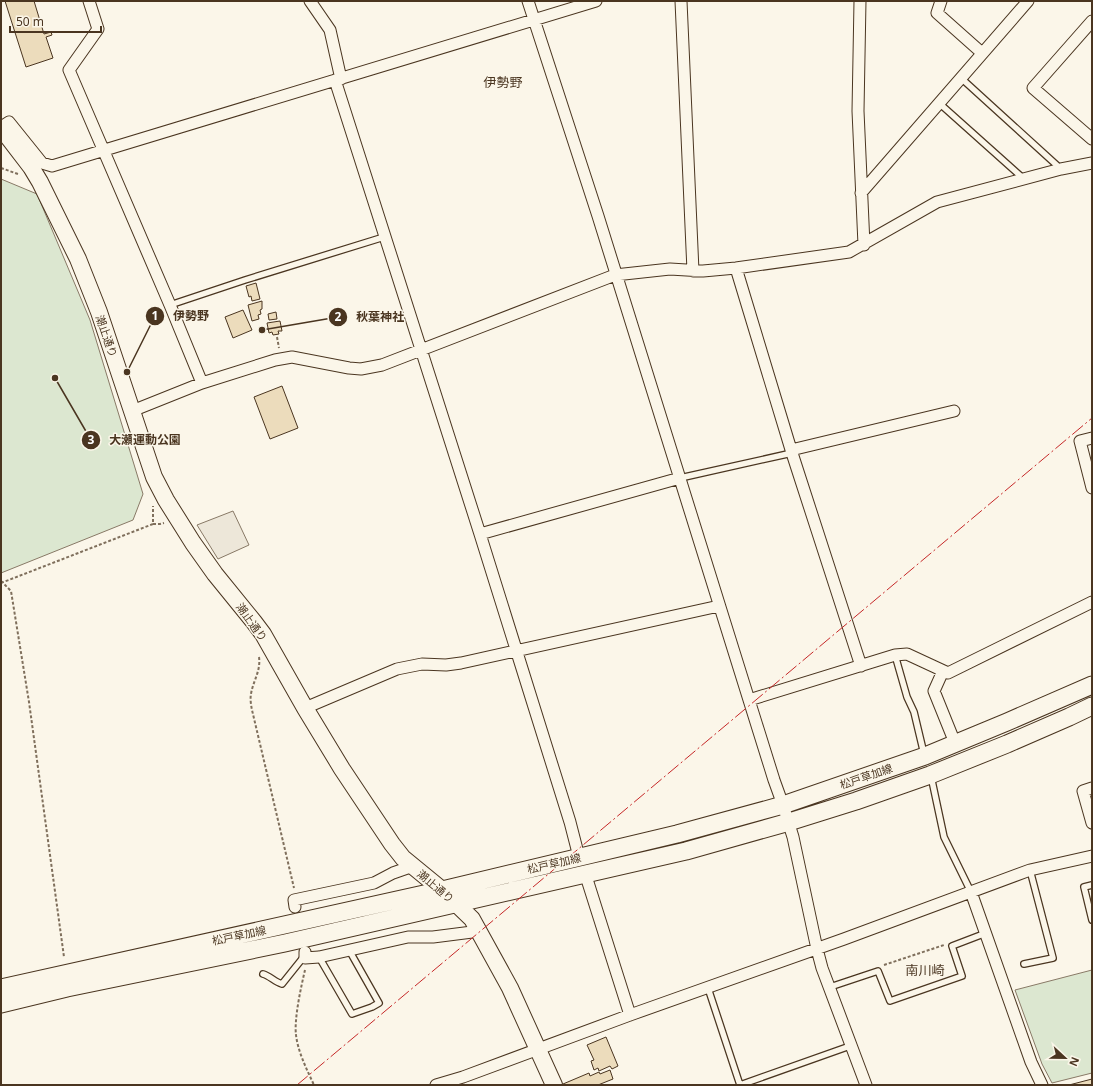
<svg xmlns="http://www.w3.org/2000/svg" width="1093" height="1086" viewBox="0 0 1093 1086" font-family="'Noto Sans','Noto Sans JP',sans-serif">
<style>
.green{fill:#dce7d0;stroke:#887966}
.parking{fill:#ede7d9;stroke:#887966}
.building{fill:#ecdcbc;stroke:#4a3520}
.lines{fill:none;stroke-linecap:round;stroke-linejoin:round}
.lane-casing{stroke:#4a3520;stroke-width:8}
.street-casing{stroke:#4a3520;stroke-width:13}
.secondary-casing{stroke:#4a3520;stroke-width:18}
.primary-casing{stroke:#4a3520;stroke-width:19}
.path{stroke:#7f6f5c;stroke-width:2;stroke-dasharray:3 2;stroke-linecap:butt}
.lane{stroke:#fbf6e9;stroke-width:5.5}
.street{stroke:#fbf6e9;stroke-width:11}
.secondary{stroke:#fbf6e9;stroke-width:16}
.primary{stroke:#fbf6e9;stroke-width:17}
.power{stroke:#c62828;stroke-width:1;stroke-dasharray:14 3 2 3;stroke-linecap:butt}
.labels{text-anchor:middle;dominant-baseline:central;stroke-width:3;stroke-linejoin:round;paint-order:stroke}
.street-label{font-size:11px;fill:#4a3520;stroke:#fbf6e9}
.quarter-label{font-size:13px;fill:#4a3520;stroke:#fbf6e9}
.leader{fill:none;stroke:#4a3520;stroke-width:1.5}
.callout-dot{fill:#4a3520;stroke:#fbf6e9;stroke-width:1.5}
.mark-label{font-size:12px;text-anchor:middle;font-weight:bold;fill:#fff}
.callout-label{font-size:12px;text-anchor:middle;font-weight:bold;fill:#4a3520;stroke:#fbf6e9;stroke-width:3;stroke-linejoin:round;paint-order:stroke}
</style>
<rect width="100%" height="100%" fill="#fbf6e9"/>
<path class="green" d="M1 179 37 194 90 320 143 494 133 520 1 573Z
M1092 970V1073L1052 1083 1042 1064 1015 990Z"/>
<path class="parking" d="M233 511 249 545 218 559 197 525Z"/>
<path class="building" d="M5 1H34L44 34 51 32 52 35 46 37 53 58 26 67Z
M256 283 260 299 252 301 251 296 249 297 246 286Z
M262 301V309L260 310 261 314 258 315 259 319 252 321 248 305Z
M243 310 252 330 233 338 225 317Z
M276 312 277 319 269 320 268 314Z
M280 321 282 331H278L279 334 273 335 272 332 269 333 267 323Z
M282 386 298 428 270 439 254 397Z
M606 1037 618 1066 612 1069 610 1066 599 1071 598 1068 594 1070 591 1061 594 1060 587 1045Z
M610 1070 613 1079 598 1085H563V1084L589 1073 590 1076 599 1072 600 1074Z
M1092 1079V1085H1069Z"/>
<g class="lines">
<defs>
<path id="lane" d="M961 78 1061 169
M939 103 1024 179
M170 305 245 280 384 237
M680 478 792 453
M895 655 907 697 914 712 924 754
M931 776 944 837 971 892
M1092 885 1084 887 1092 920
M319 957 352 1014 372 1007 379 1003 349 950
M1024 964 1053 958 1030 870
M263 974C270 976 275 982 282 984L302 959 305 958
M830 987 878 971 890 1001 962 976 952 946 986 933
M708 988 740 1085 850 1046"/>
<path id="street" d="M89 1 98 29 69 70 170 305 202 383
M310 1 330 30 341 79
M528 1 598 216 774 780 783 805 793 837 817 949 822 968 866 1085
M681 1 693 271
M860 1 858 111 864 245
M941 1 937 13 982 53
M1092 21 1033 88 1092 139
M335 80 480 534 570 822 579 857
M1 127 9 122 42 163 52 166C233 112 414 55 596 1
M861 193 1028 1
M736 268 792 453 861 666
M132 411 202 383 275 360 292 357 349 368 361 369 382 365 615 275 670 269 703 271 736 268 849 252 937 202 1061 169 1092 163
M1092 438 1080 441 1092 488
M791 450 954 411
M480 534 680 478
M943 671 934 691 955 743
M749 700 895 655 907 654 948 673 1092 602
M305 708 397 669 422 664 446 665 461 663 719 606
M1092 788 1083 791 1092 823
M585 873 630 1015
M971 892 1031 1062 1042 1085
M295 907 294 900 374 883 393 873 413 866
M305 952V958L319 957 408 937H433L480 931
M436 1085 463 1077 630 1015 844 939 1030 870 1092 856"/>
<path id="secondary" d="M1 128 31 167 40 182 78 259 99 312 154 477 166 500 193 543 215 574 254 622 263 634 305 708 342 769 392 844 403 858 442 890 472 919 510 988 554 1085"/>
<path id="primary" d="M1 988 442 890 677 834 783 805 925 756 1007 722 1092 685
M1 1004 67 988 285 943 686 851 789 822 856 801 930 775 1007 744 1069 717 1092 706"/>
</defs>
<use href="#lane" class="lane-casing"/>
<use href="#street" class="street-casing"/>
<use href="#secondary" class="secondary-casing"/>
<use href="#primary" class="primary-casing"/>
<path class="path" d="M1 168 18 174
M277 337 279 348
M153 524H160L164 523
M1 581 11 591 29 702 64 957
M1 583 153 524V506
M259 657C261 671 253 681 251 694 250 699 251 705 252 710L294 888
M884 965 944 945
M305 970C301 987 294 1019 296 1035 298 1052 307 1070 314 1085"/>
<use href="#lane" class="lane"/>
<use href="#street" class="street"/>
<use href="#secondary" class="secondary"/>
<use href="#primary" class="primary"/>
<path class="power" d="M297 1085 1092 418"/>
</g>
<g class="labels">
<g class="street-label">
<text transform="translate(107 336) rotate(71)">潮止通り</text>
<text transform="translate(252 622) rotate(54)">潮止通り</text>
<text transform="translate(866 776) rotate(-19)">松戸草加線</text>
<text transform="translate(554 863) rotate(-13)">松戸草加線</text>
<text transform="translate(436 886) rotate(40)">潮止通り</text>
<text transform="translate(239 935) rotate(-12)">松戸草加線</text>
</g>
<g class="quarter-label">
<text x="503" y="82">伊勢野</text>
<text x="925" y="970">南川崎</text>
</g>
</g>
<path class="leader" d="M127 372L155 316M262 330L338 317M55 378L91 440"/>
<g class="callout-dot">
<circle cx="127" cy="372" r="4"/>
<circle cx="262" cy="330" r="4"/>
<circle cx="55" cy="378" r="4"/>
<circle cx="155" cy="316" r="10"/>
<circle cx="338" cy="317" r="10"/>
<circle cx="91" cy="440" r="10"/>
</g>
<g class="mark-label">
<text x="155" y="320">1</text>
<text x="338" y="321">2</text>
<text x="91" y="444">3</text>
</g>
<g class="callout-label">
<text x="191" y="320">伊勢野</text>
<text x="380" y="321">秋葉神社</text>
<text x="145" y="444">大瀬運動公園</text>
</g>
<rect width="1093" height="1086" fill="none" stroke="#4a3520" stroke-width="4"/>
<g transform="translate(1065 1058) rotate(112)" stroke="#fbf6e9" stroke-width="3" paint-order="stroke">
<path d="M0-3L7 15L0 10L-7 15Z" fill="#4a3520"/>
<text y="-6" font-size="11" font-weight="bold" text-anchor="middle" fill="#4a3520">N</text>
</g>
<path d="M10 26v6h91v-6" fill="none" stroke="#4a3520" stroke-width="2"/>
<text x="16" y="26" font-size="12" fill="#4a3520" stroke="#fbf6e9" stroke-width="3" paint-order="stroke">50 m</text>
</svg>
